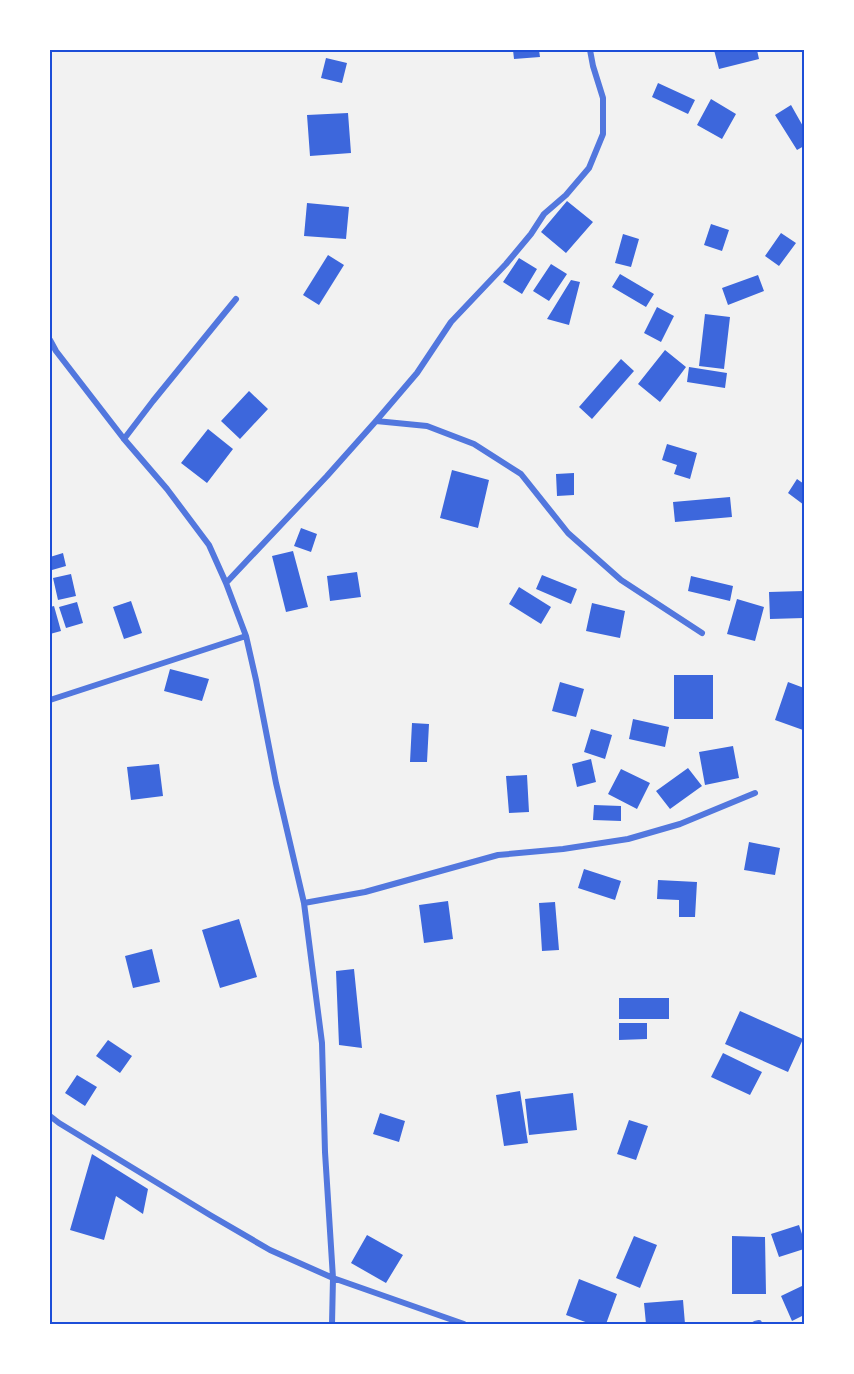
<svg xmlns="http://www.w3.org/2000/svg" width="854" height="1374" viewBox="0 0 854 1374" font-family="Literata,serif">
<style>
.building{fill:#3d67dc}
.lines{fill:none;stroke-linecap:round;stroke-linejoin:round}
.minor{stroke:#5277de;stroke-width:6}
.neatline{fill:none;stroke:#1d4ed8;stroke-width:2}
</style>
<rect width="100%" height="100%" fill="#f2f2f2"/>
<path class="building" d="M513 50H539L540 57 514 59Z
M714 50H757L759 59 719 69Z
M326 58 347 63 342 83 321 78Z
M658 83 695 100 688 114 652 97Z
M711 99 736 114 722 139 697 125Z
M791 105 804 128V146L797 150 775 115Z
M348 113 351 153 310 156 307 115Z
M567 201 593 222 566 253 541 232Z
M307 203 349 207 346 239 304 236Z
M711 224 729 230 722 251 704 245Z
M781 233 796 243 779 266 765 256Z
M623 234 639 239 631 267 615 263Z
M328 255 344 265 319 305 303 295Z
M519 258 537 269 522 294 503 282Z
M551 264 567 274 549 301 533 291Z
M620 274 654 294 646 307 612 287Z
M758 275 764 291 728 305 722 288Z
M571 280 580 282 569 325 547 319Z
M657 307 674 316 661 342 644 333Z
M705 314 730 317 724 369 699 366Z
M665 350 686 367 660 402 638 384Z
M621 359 634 371 592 419 579 407Z
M689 367 727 373 725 388 687 382Z
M249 391 268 409 240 439 221 421Z
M208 429 233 449 207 483 181 463Z
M667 444 697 453 690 479 674 474 677 465 662 460Z
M452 470 489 480 478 528 440 518Z
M574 473V495L557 496 556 474Z
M797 479 804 484V505L788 493Z
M730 497 732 517 675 522 673 502Z
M301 528 317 534 311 552 294 546Z
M293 551 308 607 286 612 272 556Z
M63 553 66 566 52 570 50 557Z
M357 572 361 597 330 601 327 576Z
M71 574 76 596 58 600 53 578Z
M542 575 577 589 571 604 536 589Z
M691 576 733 586 730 601 688 591Z
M519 587 551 607 541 624 509 604Z
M804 591V618L770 619 769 592Z
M737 599 764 607 755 641 727 634Z
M131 601 142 633 124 639 113 607Z
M77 602 83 623 66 628 59 607Z
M592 603 625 611 620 638 586 631Z
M54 606 61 631 50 634V607Z
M170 669 209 679 202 701 164 691Z
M674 675H713V719H674Z
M560 682 584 689 576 717 552 711Z
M788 682 804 688V725L803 730 775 720Z
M633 719 669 727 665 747 629 739Z
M412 723 429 724 427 762H410Z
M591 729 612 735 605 759 584 752Z
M733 746 739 778 705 785 699 752Z
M591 759 596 782 577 787 572 764Z
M159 764 163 796 131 800 127 767Z
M688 768 702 786 670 809 656 791Z
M621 769 650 783 637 809 608 794Z
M527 775 529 812 509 813 506 776Z
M594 805 621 806V821L593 820Z
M749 842 780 848 775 875 744 870Z
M584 869 621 881 615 900 578 888Z
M658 880 697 882 695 917H679V900L657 899Z
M448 901 453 939 424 943 419 905Z
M555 902 559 950 542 951 539 903Z
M239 919 257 977 220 988 202 930Z
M152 949 160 982 133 988 125 956Z
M354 969 362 1048 339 1045 336 971Z
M619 998H669V1019H619Z
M740 1011 803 1039 788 1072 725 1044Z
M619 1023H647V1039L619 1040Z
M108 1040 132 1056 120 1073 96 1056Z
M723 1053 762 1072 750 1095 711 1077Z
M77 1075 97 1087 85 1106 65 1093Z
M520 1091 528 1143 504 1146 496 1095Z
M573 1093 577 1130 529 1135 525 1099Z
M380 1113 405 1121 399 1142 373 1134Z
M629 1120 648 1126 636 1160 617 1154Z
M92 1154 148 1189 143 1214 116 1196 104 1240 70 1230Z
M799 1225 804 1240V1249L779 1257 771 1234Z
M367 1235 403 1255 386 1283 351 1263Z
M634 1236 657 1245 640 1288 616 1278Z
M732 1236 765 1237 766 1294H732Z
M579 1279 617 1294 606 1324H591L566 1315Z
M804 1285V1315L792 1321 781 1296Z
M683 1300 685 1324H646L644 1303Z"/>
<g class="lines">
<path class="minor" d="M50 340 56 351 124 439 167 489 209 545 226 583 246 636 256 680 276 783 304 903 322 1043 325 1152 333 1278 332 1324
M376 421 427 426 474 444 521 474 568 533 621 580 702 633
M124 439 153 401 236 299
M226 583 327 476 376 421 417 373 451 322 506 264 531 234 544 214 566 195 589 168 603 134V98L593 66 590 50
M50 700 246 636
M304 903 365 892 498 855 563 849 628 839 680 824 755 793
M50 1116 59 1123 210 1215 270 1250 333 1278 464 1324
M755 1324 759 1323"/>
</g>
<rect width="854" height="1374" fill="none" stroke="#ffffff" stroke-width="102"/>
<rect x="51" y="51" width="752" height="1272" class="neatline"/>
</svg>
